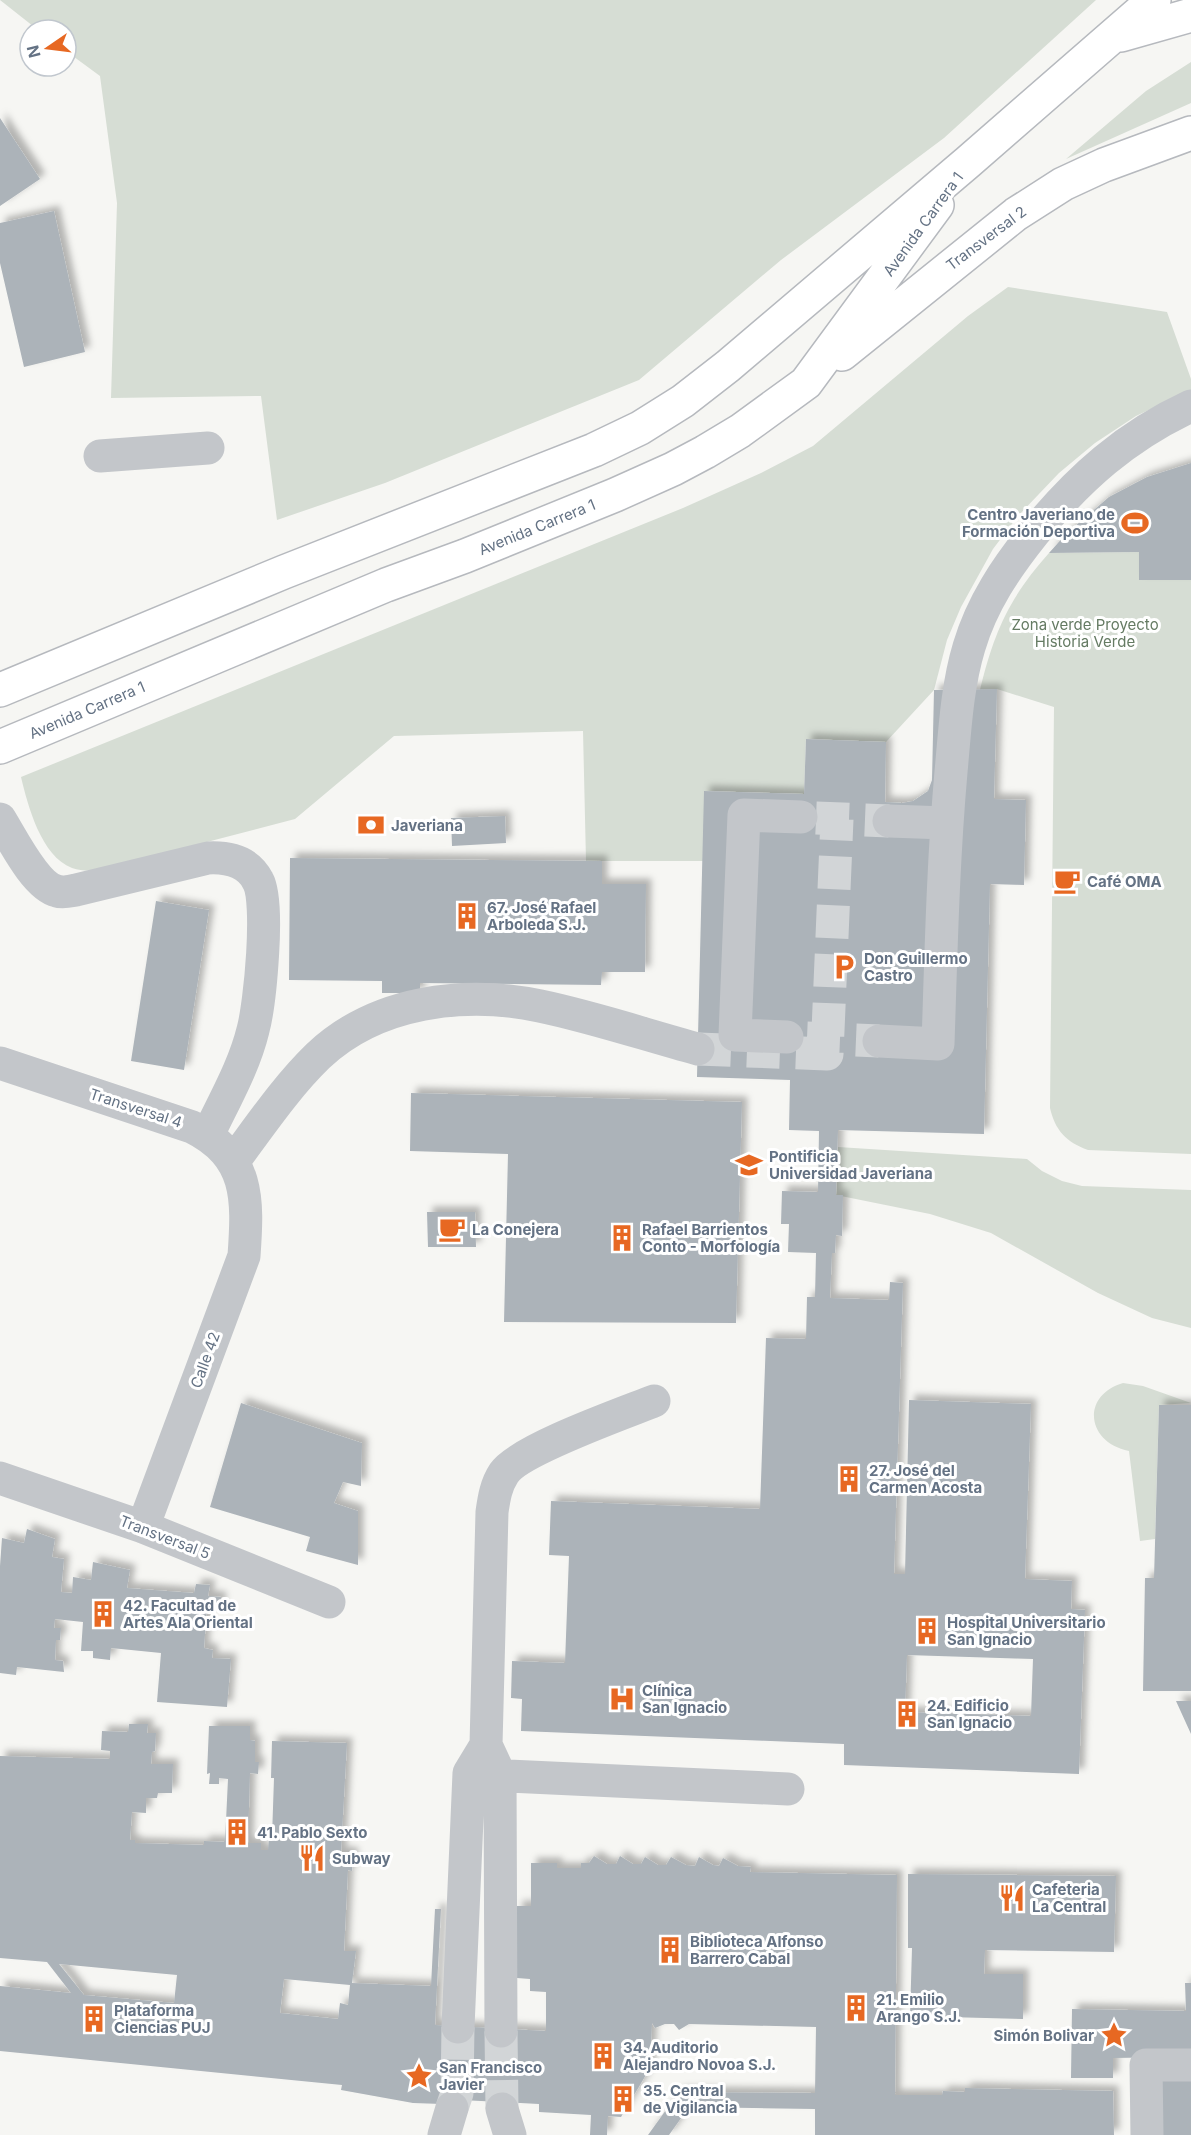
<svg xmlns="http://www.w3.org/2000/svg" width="1191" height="2135" viewBox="0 0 1191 2135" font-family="Inter,sans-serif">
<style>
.green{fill:#d6ddd4}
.building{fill:#acb3b9;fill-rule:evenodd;filter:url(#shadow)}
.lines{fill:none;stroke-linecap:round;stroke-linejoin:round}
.minor-tunnel{stroke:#d2d5d7;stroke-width:33;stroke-dasharray:33 16;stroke-linecap:butt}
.major-casing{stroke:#b6b9be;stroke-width:36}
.minor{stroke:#c3c6ca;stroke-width:33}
.major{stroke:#fff;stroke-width:33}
.labels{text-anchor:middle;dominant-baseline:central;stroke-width:6;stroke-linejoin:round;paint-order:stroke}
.street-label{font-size:15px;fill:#647284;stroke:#fff}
.poi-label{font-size:15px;font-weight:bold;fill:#647284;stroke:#fff;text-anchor:start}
.park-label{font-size:15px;fill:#657b63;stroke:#fff}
</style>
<defs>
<filter id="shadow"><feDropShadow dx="5.5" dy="-5.5" stdDeviation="3" flood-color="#0004"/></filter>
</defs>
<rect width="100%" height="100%" fill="#f6f6f3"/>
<path class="green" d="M0 0H1096L944 138 781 260 639 380 385 483 277 520 261 396 111 398 117 203 100 76 66 51V30H38Z
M1191 62V103L1066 159 1146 91Z
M1008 287 1167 312 1191 379V390L1136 416 1095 443 1059 473 1018 516 993 549 961 607 947 640 934 690 886 742 806 739 804 794 705 791 703 861H586L583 731 394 736 295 819 99 870C90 871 81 871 72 868 41 856 28 806 21 777L683 508 761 473 813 446 968 316Z
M1139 552V580H1191V1154L1088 1150C1066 1142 1055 1130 1050 1108L1054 707 997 689 980 690C994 632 1009 598 1049 553Z
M838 1147 1027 1159 1042 1171 1062 1181 1082 1186 1191 1190V1328L1152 1318 1098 1293 991 1233 930 1214 836 1195Z
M1123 1383 1143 1386 1191 1403 1159 1405 1155 1539 1140 1541 1129 1451C1087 1443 1080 1396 1123 1383Z"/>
<path class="building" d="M0 118 40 179 0 206Z
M54 211 85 352 24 367 0 263V223Z
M1191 463V580H1139V552L1049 553 1066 534 1109 497 1147 477Z
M997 689 994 799 1026 800 1024 885 990 884 984 1134 838 1130 836 1195H843L842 1236 836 1235 835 1253H832L830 1298 889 1300 890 1282 903 1283 894 1574H905L909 1400 1031 1404 1025 1579 1072 1581 1071 1609 1085 1610 1079 1774 844 1765V1744L521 1731 522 1699 511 1698 512 1661 565 1663 569 1556 549 1555 551 1501 760 1509 766 1338 806 1339 807 1297H815L816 1253 788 1252 789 1224H781L782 1191 818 1192 819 1131 789 1130 790 1080 697 1077 704 791 804 794 806 739 886 742 885 802 902 803 913 801 928 791 932 780 934 690ZM907 1655 1033 1659 1031 1716 905 1712Z
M505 816 506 843 452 846 451 818Z
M290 858 602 861V884H646L645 972H602L601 985 420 983V993H382V981L289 980Z
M156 901 209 910 184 1070 131 1061Z
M411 1093 742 1102 736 1323 504 1322 508 1154 410 1151Z
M427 1212H475L476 1247H428Z
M241 1403 362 1443 361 1486 343 1482 334 1503 358 1511V1565L306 1551 310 1537 210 1507Z
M1159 1405H1191V1691H1143L1145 1578H1154Z
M27 1529 55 1539 52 1557 64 1559 61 1592 72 1593 73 1577 91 1580 93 1562 130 1570 127 1588 194 1593 196 1584 210 1585 208 1596 221 1597 220 1608 207 1607 204 1648 213 1650 212 1658 231 1659 227 1707 157 1702 161 1653 111 1648 110 1660 93 1658V1651H81L83 1622 55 1619 54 1628H61L60 1640H56L55 1660 63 1661 64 1672 17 1667 16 1675 0 1673V1566L2 1538 24 1543Z
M1176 1701H1191V1734Z
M129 1724H148L147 1733H156L155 1751 152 1752 151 1764H173L172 1793H158L157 1798H146V1813L132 1812 130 1840H135V1843L204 1845V1841L225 1842 228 1779 219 1778V1784H209L210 1773 207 1774 209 1726H250V1740L255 1741V1762H259L258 1774 250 1773 248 1843H261V1850H268L269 1837H272L274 1778H271L272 1741 347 1743 341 1852 353 1853 352 1871 348 1870 344 1951H356L352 1983 431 1986 435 1909H441L435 2025 546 2031V1992L530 1991V1979L517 1978V1906H531V1863H557V1868H581V1863H589L594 1856 607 1864H616L620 1856 633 1864H641L645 1857 658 1865H666L671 1857 686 1865 695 1866 699 1857 713 1865 719 1866 723 1858 738 1866 751 1867 750 1872 897 1875 895 2095H942L943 2091 965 2092V2088L1113 2091 1114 2135H815V2109L689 2107 669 2135H648L679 2092 815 2093 816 2027 689 2024 679 2030 674 2024H665L655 2028 652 2023 650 2068 621 2117 608 2116 607 2135H590L591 2115 539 2112V2104L442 2099V2104L413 2103 341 2090 342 2085 0 2051V1986L71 1993 47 1962 0 1958V1756L110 1759V1751L101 1750 102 1731 128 1732ZM59 1964 177 1975 174 2003 84 1995ZM284 1979 350 1985 348 2005 340 2003 338 2019 280 2013Z
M908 1874 1116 1876 1114 1952 985 1950 984 1974H1023V2019L910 2016 912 1948H908Z
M1185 1983H1191V2135H1156L1155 2069 1180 2057 1113 2058V2078H1071L1072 2009 1186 2011Z"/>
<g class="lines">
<path class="minor-tunnel" d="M816 818 889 821
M807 1038 879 1041
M698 1049 827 1054 837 819
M501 2031 502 2109
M452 2108 457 2093 458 2027"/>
<defs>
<path id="major" d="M1121 35 1191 15
M842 354 1016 214 1063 184 1104 165 1191 133
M0 690 284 572 594 450 640 428 683 401 728 366 968 162 1154 0
M0 747 386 585 465 556 615 495 673 469 705 452 740 431 806 383 937 205"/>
</defs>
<use href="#major" class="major-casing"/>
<path class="minor" d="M100 456 208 448
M0 819C12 838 35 886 57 891 63 893 70 891 76 890L208 858C228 857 248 861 258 881 270 902 260 1004 253 1030 244 1067 224 1101 208 1135
M889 821 946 823
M787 1037 735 1035 744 815 801 817
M879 1041 938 1044C941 953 943 862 951 772 955 729 957 687 969 647 982 603 1006 568 1034 533 1079 478 1126 436 1191 406
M0 1063 192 1127C250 1156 248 1199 244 1256L143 1527
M233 1162C260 1126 286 1087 318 1056 376 1001 465 990 540 1006 593 1017 646 1035 698 1049
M0 1478 143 1527 329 1602
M508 1776 788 1789
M458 2027 469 1773 486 1745
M501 2031 500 1775 486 1745 492 1512C494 1498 496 1485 504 1473 519 1450 624 1413 654 1401
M502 2109 510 2135
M444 2135 452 2108
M1147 2135 1146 2065H1191"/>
<use href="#major" class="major"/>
</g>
<defs>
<symbol id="stadium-bare" viewBox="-9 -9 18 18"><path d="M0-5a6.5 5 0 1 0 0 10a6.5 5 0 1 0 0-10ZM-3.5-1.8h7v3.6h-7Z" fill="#e76822" stroke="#fff" stroke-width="2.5" paint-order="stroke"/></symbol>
<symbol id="bank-bare" viewBox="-9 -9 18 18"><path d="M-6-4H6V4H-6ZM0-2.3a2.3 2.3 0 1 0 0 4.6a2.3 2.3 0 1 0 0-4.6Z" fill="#e76822" stroke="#fff" stroke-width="2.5" paint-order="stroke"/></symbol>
<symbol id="cafe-bare" viewBox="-9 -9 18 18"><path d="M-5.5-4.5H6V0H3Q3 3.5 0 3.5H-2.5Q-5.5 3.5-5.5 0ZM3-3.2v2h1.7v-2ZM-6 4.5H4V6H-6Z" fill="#e76822" stroke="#fff" stroke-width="2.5" paint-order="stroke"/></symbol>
<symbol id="building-bare" viewBox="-9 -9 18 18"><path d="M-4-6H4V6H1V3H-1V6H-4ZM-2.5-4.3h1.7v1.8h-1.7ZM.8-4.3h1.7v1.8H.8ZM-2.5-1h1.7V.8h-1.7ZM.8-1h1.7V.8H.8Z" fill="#e76822" stroke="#fff" stroke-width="2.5" paint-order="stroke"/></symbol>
<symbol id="parking-bare" viewBox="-9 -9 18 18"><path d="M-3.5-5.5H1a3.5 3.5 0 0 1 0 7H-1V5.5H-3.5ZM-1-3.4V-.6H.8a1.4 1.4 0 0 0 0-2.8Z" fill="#e76822" stroke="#fff" stroke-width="2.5" paint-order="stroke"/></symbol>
<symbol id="university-bare" viewBox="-9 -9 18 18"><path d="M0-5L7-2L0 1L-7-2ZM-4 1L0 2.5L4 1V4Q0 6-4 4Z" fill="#e76822" stroke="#fff" stroke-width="2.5" paint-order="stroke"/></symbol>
<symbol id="hospital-bare" viewBox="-9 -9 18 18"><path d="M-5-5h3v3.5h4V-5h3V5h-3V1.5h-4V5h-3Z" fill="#e76822" stroke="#fff" stroke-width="2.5" paint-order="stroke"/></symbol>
<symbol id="restaurant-bare" viewBox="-9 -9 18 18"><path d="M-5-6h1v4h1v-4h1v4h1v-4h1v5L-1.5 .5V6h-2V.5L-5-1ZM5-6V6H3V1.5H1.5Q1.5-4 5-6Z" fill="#e76822" stroke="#fff" stroke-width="2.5" paint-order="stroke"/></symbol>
<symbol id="sight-bare" viewBox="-9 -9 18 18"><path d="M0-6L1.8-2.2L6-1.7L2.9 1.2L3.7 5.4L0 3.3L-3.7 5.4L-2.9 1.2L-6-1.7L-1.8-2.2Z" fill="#e76822" stroke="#fff" stroke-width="2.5" paint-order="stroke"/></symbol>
</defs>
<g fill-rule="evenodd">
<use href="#stadium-bare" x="1116" y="504" width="38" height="38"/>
<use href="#bank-bare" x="352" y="806" width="38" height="38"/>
<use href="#cafe-bare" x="1048" y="862" width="38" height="38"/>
<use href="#building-bare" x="448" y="897" width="38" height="38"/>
<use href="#parking-bare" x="825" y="948" width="38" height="38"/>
<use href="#university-bare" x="730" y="1146" width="38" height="38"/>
<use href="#cafe-bare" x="433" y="1210" width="38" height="38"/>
<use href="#building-bare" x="603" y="1219" width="38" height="38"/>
<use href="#building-bare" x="830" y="1460" width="38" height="38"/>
<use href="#building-bare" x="84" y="1595" width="38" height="38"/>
<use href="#building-bare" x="908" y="1612" width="38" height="38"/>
<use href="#hospital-bare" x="603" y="1680" width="38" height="38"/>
<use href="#building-bare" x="888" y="1695" width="38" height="38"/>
<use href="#building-bare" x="218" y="1813" width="38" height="38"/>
<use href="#restaurant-bare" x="293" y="1839" width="38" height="38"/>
<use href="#restaurant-bare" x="993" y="1879" width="38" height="38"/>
<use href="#building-bare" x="651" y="1931" width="38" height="38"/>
<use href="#building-bare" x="837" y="1989" width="38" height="38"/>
<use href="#building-bare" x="75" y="2000" width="38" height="38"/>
<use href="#sight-bare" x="1095" y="2016" width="38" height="38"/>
<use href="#building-bare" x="584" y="2037" width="38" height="38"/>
<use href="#sight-bare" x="400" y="2057" width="38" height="38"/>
<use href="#building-bare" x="604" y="2080" width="38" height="38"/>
</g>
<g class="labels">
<g class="street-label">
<text transform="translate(923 224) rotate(-54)">Avenida Carrera 1</text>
<text transform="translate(986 238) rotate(-37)">Transversal 2</text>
<text transform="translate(537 527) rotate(-22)">Avenida Carrera 1</text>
<text transform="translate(87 710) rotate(-23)">Avenida Carrera 1</text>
<text transform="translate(136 1108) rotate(18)">Transversal 4</text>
<text transform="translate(205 1360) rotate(-70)">Calle 42</text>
<text transform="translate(165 1537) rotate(21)">Transversal 5</text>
</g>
<g class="poi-label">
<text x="1115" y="514" text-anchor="end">Centro Javeriano de<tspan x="1115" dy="17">Formación Deportiva</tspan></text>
<text x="391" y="825">Javeriana</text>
<text x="1087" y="881">Café OMA</text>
<text x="487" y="907">67. José Rafael<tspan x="487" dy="17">Arboleda S.J.</tspan></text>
<text x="864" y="958">Don Guillermo<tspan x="864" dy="17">Castro</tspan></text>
<text x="769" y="1156">Pontificia<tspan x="769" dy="17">Universidad Javeriana</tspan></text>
<text x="472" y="1229">La Conejera</text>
<text x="642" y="1229">Rafael Barrientos<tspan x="642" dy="17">Conto - Morfología</tspan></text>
<text x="869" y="1470">27. José del<tspan x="869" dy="17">Carmen Acosta</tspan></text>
<text x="123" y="1605">42. Facultad de<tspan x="123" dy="17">Artes Ala Oriental</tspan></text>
<text x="947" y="1622">Hospital Universitario<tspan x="947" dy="17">San Ignacio</tspan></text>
<text x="642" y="1690">Clínica<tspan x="642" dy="17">San Ignacio</tspan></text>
<text x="927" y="1705">24. Edificio<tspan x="927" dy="17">San Ignacio</tspan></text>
<text x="257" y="1832">41. Pablo Sexto</text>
<text x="332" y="1858">Subway</text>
<text x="1032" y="1889">Cafeteria<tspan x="1032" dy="17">La Central</tspan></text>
<text x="690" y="1941">Biblioteca Alfonso<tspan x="690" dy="17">Barrero Cabal</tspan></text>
<text x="876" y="1999">21. Emilio<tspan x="876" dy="17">Arango S.J.</tspan></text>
<text x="114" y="2010">Plataforma<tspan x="114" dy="17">Ciencias PUJ</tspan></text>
<text x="1094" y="2035" text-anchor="end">Simón Bolivar</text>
<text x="623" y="2047">34. Auditorio<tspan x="623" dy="17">Alejandro Novoa S.J.</tspan></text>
<text x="439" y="2067">San Francisco<tspan x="439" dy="17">Javier</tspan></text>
<text x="643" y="2090">35. Central<tspan x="643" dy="17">de Vigilancia</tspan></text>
</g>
<g class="park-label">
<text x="1085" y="624">Zona verde Proyecto<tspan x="1085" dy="17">Historia Verde</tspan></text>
</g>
</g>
<g transform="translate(48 48) rotate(256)"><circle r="28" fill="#ffffff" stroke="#c1c7ce" stroke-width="1.5"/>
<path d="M0-4.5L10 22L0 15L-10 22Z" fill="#e76822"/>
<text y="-9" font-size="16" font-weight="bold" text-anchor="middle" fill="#647284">N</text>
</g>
</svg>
